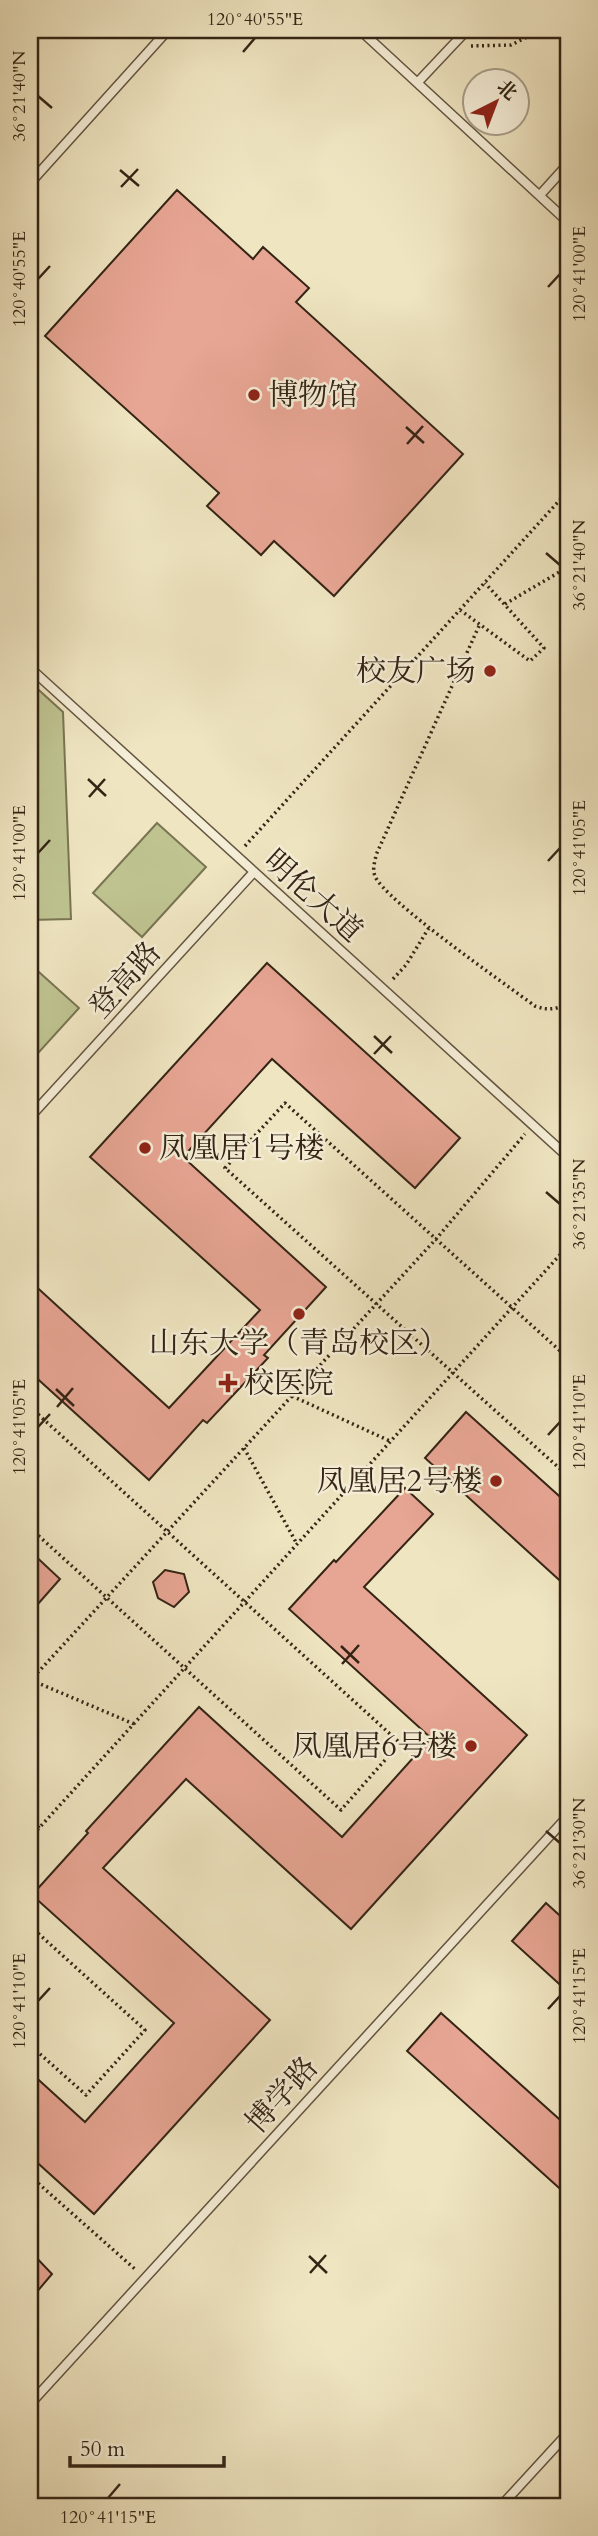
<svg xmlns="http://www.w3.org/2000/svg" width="598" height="2536" viewBox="0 0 598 2536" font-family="Cardo,'Noto Serif SC',serif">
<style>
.green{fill:#bec390;stroke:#797452;stroke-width:2}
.building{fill:#e7a593;stroke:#342415;stroke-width:2}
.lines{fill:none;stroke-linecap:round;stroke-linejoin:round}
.service-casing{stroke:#635440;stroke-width:11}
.path{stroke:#342415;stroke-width:3.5;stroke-dasharray:2 3.5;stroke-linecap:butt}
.service{stroke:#f5eed7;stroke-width:8}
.ticks{fill:none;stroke:#342415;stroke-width:2.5}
.poi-dot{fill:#8f2418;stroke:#f5eed7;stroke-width:2.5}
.labels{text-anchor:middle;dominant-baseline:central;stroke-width:5;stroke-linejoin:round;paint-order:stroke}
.poi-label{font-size:30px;fill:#342415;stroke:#f5eed7;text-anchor:start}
.street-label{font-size:30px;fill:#342415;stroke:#f5eed7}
.neatline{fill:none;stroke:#342415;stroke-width:2.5}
.ticks-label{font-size:18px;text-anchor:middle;fill:#342415}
</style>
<rect width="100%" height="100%" fill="#efe5c1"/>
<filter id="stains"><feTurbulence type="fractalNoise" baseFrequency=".00286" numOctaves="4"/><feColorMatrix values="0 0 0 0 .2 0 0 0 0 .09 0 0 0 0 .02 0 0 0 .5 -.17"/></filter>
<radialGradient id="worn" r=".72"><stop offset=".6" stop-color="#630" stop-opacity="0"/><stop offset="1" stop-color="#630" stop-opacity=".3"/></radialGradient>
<path class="green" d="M30 682 63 712 71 919 30 920Z
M157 823 206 867 142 937 93 893Z
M30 964 79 1008 30 1062Z"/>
<path class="building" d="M177 190 253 259 263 247 309 288 296 302 463 454 334 596 274 541 261 555 207 506 219 493 45 336Z
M267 963 460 1138 415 1188 272 1059 183 1157 326 1287 264 1355 268 1358 207 1423 203 1420 149 1480 30 1372V1281L169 1408 260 1310 90 1157Z
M466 1412 568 1504V1588L425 1458Z
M405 1488 433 1514 364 1587 527 1735 351 1929 186 1779 103 1868 270 2020 94 2214 30 2156V2072L85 2122 174 2023 32 1895 88 1833 86 1831 199 1707 342 1837 431 1738 289 1609 334 1560 336 1562Z
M30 1551 60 1579 30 1613Z
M165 1570 184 1574 189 1592 174 1607 158 1598 153 1582Z
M546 1903 568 1923V1992L512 1941Z
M441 2013 568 2127V2196L407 2051Z
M30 2251 52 2274 30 2300Z"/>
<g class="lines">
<defs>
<path id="service" d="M360 30 568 222
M418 82 467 30
M30 183 168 30
M540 195 568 164
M30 668 568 1157
M30 1117 253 873
M30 2404 568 1816
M501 2506 568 2433"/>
</defs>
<use href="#service" class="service-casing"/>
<path class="path" d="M471 46 511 45 541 30
M505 604 568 567
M460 610 530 661 544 648 485 583
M479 626 376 855C375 862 372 869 375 876 383 899 508 986 535 1006 548 1011 556 1009 568 1004
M245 846 568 491
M393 979 406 965 430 926
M568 1358 285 1103 225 1168 568 1476
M292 1396 392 1442
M30 1407 400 1743 341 1810 30 1528
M244 1448 297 1544
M31 1680 134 1724
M30 1681 436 1239 525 1134
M30 1812 39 1828
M30 1838 568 1246
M30 1926 145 2030 86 2095 30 2045
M30 2176 136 2270"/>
<use href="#service" class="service"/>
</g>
<path class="ticks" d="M243 52 255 38M38 96 52 108M120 170 139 186M121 187 138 169M38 279 50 266M548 287 560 274M406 427 424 443M407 444 423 426M546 553 560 565M88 779 106 796M89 797 105 779M38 853 50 840M548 861 560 848M374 1036 392 1053M374 1054 391 1036M546 1192 560 1204M56 1389 74 1406M57 1407 73 1388M38 1427 50 1414M548 1435 560 1422M341 1646 359 1663M342 1664 359 1645M546 1831 560 1843M38 2001 50 1988M548 2009 560 1996M309 2256 327 2273M310 2273 326 2255M108 2498 120 2484"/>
<g class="poi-dot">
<circle cx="254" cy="395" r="7"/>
<circle cx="490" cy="671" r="7"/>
<circle cx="145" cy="1148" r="7"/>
<circle cx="299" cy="1314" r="7"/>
<path d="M224.5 1372.5h7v7h7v7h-7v7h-7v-7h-7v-7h7z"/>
<circle cx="496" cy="1481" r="7"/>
<circle cx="471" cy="1746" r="7"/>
</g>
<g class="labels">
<g class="poi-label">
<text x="268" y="395">博物馆</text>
<text x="476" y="671" text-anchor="end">校友广场</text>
<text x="159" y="1148">凤凰居1号楼</text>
<text x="299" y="1343" text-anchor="middle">山东大学（青岛校区）</text>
<text x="244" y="1383">校医院</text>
<text x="482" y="1481" text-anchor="end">凤凰居2号楼</text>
<text x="457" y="1746" text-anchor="end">凤凰居6号楼</text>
</g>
<g class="street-label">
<text transform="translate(313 896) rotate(42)">明伦大道</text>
<text transform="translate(125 980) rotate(-48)">登高路</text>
<text transform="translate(282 2095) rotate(-48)">博学路</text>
</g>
</g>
<rect width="598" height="2536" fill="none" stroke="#efe5c1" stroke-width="77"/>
<g transform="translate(496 102) rotate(42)"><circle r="33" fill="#f5eed7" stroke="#a89d89" stroke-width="2"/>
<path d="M0-5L12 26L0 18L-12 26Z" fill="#8f2418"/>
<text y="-10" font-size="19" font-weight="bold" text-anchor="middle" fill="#342415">北</text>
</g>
<path d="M70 2456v10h154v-10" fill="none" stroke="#342415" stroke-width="3.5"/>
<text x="80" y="2456" font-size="21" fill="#342415" stroke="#f5eed7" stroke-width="5" paint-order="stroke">50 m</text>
<rect x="38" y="38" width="522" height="2460" class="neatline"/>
<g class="ticks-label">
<text x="255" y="25">120°40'55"E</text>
<text transform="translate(19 96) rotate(-90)" y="6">36°21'40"N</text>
<text transform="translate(579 274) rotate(-90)" y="6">120°41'00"E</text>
<text transform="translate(19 279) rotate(-90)" y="6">120°40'55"E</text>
<text transform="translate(579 565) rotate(-90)" y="6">36°21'40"N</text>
<text transform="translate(579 848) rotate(-90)" y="6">120°41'05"E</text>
<text transform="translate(19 853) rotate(-90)" y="6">120°41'00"E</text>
<text transform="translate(579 1204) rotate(-90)" y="6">36°21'35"N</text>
<text transform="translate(579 1422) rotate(-90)" y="6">120°41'10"E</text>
<text transform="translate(19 1427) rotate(-90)" y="6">120°41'05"E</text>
<text transform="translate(579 1843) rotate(-90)" y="6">36°21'30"N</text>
<text transform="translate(579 1996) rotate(-90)" y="6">120°41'15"E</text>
<text transform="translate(19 2001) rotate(-90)" y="6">120°41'10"E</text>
<text x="108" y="2523">120°41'15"E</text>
</g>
<rect width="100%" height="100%" filter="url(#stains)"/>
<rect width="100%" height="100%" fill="url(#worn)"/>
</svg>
